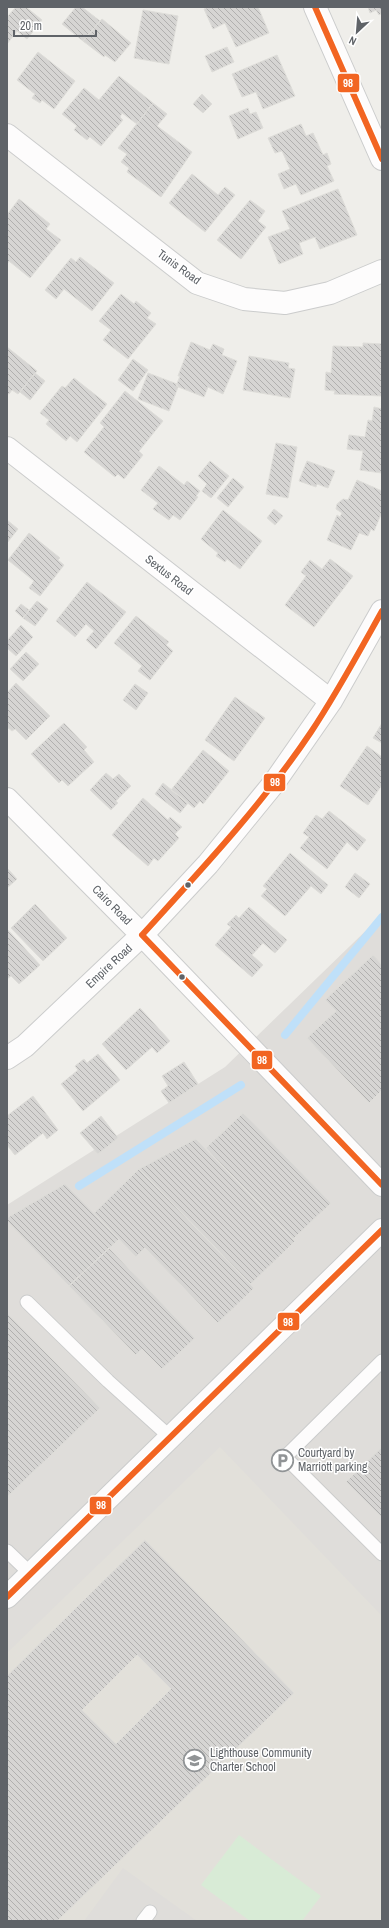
<svg xmlns="http://www.w3.org/2000/svg" width="389" height="1928" viewBox="0 0 389 1928" font-family="'Archivo Narrow',sans-serif">
<style>
.industrial{fill:#dfddda}
.education{fill:#e2e0da}
.park{fill:#d8ebd6}
.lines{fill:none;stroke-linecap:round;stroke-linejoin:round}
.stream{stroke:#bfe0f9;stroke-width:8}
.building{fill:url(#building-back-hatch);stroke:#deddd9;fill-rule:evenodd}
.service-casing{stroke:#cbcccc;stroke-width:15}
.minor-casing{stroke:#cbcccc;stroke-width:24}
.service{stroke:#fdfcfc;stroke-width:13}
.minor{stroke:#fdfcfc;stroke-width:22}
.bus-1-casing{stroke:#fff;stroke-width:9}
.bus-1{stroke:#f26522;stroke-width:6}
.bus-dot{fill:#5f6368;stroke:#fff;stroke-width:1.5}
.labels{text-anchor:middle;dominant-baseline:central;stroke-width:3;stroke-linejoin:round;paint-order:stroke}
.street-label{font-size:12px;fill:#5f6368;stroke:#fff}
.poi-label{font-size:12px;fill:#5f6368;stroke:#fff;text-anchor:start}
.line-badge{stroke:#fff;stroke-width:1.5}
.badge-label{font-size:11px;text-anchor:middle;font-weight:bold;fill:#fff}
</style>
<defs>
<pattern id="building-back-hatch" width="6" height="6" patternUnits="userSpaceOnUse"><rect width="6" height="6" fill="#d6d5d3"/><path d="M-1 5l2 2M0 0l6 6M5-1l2 2" fill="none" stroke="#b1b0af"/></pattern>
</defs>
<rect width="100%" height="100%" fill="#efeeea"/>
<path class="industrial" d="M382 915V1921H7V1205L225 1067Z"/>
<path class="education" d="M220 1447 382 1616V1921H197L123 1868 84 1921H7V1653Z"/>
<path class="park" d="M239 1835 321 1896 302 1921H250L201 1885Z"/>
<g class="lines">
<path class="stream" d="M285 1035 382 917
M79 1186 241 1085"/>
</g>
<path class="building" d="M16 7H26L42 20 27 39 17 31 7 44V15L8 16Z
M76 7H82L100 21 83 41 62 24Z
M209 7H258L269 33 236 47 225 23 213 29 204 9Z
M368 7H382V13L379 15 376 10 370 13Z
M143 10 178 16 169 64 134 58Z
M102 19 131 43 115 62 105 55 104 57 83 41Z
M227 47 234 62 212 72 205 56Z
M38 52 75 81 54 109 42 100 40 103 32 98 35 94 17 80Z
M277 55 295 96 263 109 256 92 242 97 232 74Z
M119 76 153 103 137 124 122 113 120 117 123 120 101 146 90 137 87 140 74 130 77 126 62 114 84 88 99 100Z
M202 94 212 104 203 113 193 104Z
M153 103 167 114 157 126 192 152 161 197 127 172 129 168 121 162 127 154 118 148Z
M248 108 250 114 256 112 263 128 238 139 229 116Z
M301 124 306 136 313 133 323 155 327 153 331 164 327 166 334 181 301 195 296 184 284 189 278 174 290 169 282 151 275 153 268 138Z
M192 174 218 195 225 187 235 195 205 232 169 203Z
M338 189 357 235 320 249 315 237 299 243 303 254 279 264 268 237 290 229 282 211Z
M19 199 50 224 46 229 61 240 30 278 9 261 7 264V215Z
M250 200 265 211 258 221 266 227 241 259 217 240Z
M80 257 114 283 92 311 64 289 56 299 45 290 71 258 76 262Z
M121 294 134 304 136 301 151 313 147 318 156 324 128 359 103 340 111 330 99 321Z
M191 342 210 350 213 344 224 349 222 355 237 361 223 394 208 387 204 397 176 386 180 376H178Z
M363 343 382 344V396L334 394 335 391 325 390 326 372 331 373 333 346 363 347Z
M7 347 37 371 18 394 12 390 9 394 7 393Z
M249 356 289 363 288 368 295 369 290 398 243 390Z
M133 359 148 370 133 391 118 380Z
M35 373 45 381 30 400 20 392Z
M148 373 177 384 178 387 169 411 138 399Z
M74 378 107 404 77 442 70 436 66 441 46 424 49 420 40 413 62 386 65 388Z
M125 391 163 421 139 451 143 455 124 479 118 474 115 477 84 452 104 427 100 423Z
M374 407 382 409V473L360 470 363 451 347 449 349 435 365 437 368 420 372 421Z
M276 443 297 447 288 498 266 494Z
M210 461 229 476 211 498 202 491 207 484 198 476Z
M307 461 335 471 328 488 317 484 316 487 299 481Z
M159 466 184 485 187 481 200 491 196 496 198 497 180 520 173 515 169 520 153 509 158 503 141 490Z
M233 478 244 487 228 507 217 498Z
M357 480 382 491V512L374 531 371 529 368 536 359 533 351 550 327 540 337 515 340 517 342 513 336 509 337 504 343 499 348 500Z
M274 509 283 516 275 525 267 518Z
M223 510 262 541 240 569 227 559 225 562 216 556 218 553 201 539Z
M7 520 18 529 7 543Z
M29 533 60 558 58 560 64 565 40 596 29 588 34 581 8 560Z
M330 559 353 576 314 627 285 605 306 576 301 572 310 560 322 569Z
M87 582 126 612 96 649 86 640 94 631 86 624 75 637 56 621Z
M37 601 48 609 35 626 23 618Z
M21 604 29 610 23 618 15 611Z
M136 616 169 642 166 645 173 651 150 680 138 671 142 666 114 643Z
M21 625 33 637 16 656 7 648V641Z
M26 652 39 664 23 681 10 669Z
M16 683 50 716 26 740 15 729 12 731 7 727V693Z
M135 684 148 693 136 710 123 700Z
M235 697 265 718 234 761 205 740Z
M64 723 87 747 84 750 94 762 68 786 62 780 59 783 31 754Z
M382 723V743L373 738Z
M367 746 382 757V785L368 805 340 786Z
M203 750 229 771 203 804 200 801 194 808 171 790Z
M106 773 113 779 119 774 131 786 116 801 118 803 111 810 90 790Z
M163 783 188 803 180 813 155 794Z
M143 798 168 820 170 817 182 827 175 834 179 838 158 861 154 858 148 866 112 835Z
M329 811 366 840 357 851 347 842 327 869 300 848 309 837 303 833 316 815 322 819Z
M290 853 328 885 321 894 311 886 285 916 261 896 267 889 263 886Z
M7 868 17 879 7 888Z
M355 873 370 884 359 898 345 887Z
M35 904 67 938 43 961 11 928Z
M249 907 287 940 275 953 263 943 252 955 263 965 252 977 215 945 231 927 227 924 236 915 239 918Z
M7 929 40 965 19 984 11 976 7 979Z
M373 955 382 965V1090L369 1103 307 1038 336 1011 325 1000Z
M140 1008 170 1041 157 1053 152 1047 126 1070 102 1044Z
M98 1054 120 1080 83 1111 61 1084 78 1070 75 1066 84 1059 87 1063Z
M184 1062 198 1084 169 1103 161 1091 168 1086 162 1076Z
M33 1096 58 1130 47 1139 43 1133 15 1155 7 1145V1116Z
M243 1113 331 1203 293 1239 206 1148Z
M101 1116 118 1138 98 1154 80 1133Z
M196 1139 295 1241 251 1284 139 1169Z
M139 1169 254 1288 218 1323 145 1248 136 1257 94 1213Z
M65 1184 119 1239 69 1286 7 1221V1218Z
M109 1248 195 1338 162 1369 142 1349 136 1355 69 1286Z
M7 1313 100 1408 8 1496 7 1495Z
M382 1447V1518L346 1482Z
M145 1540 294 1693 57 1921H7V1676ZM137 1655 171 1689 116 1744 82 1710Z"/>
<g class="lines">
<defs>
<path id="service" d="M27 1302 108 1381 170 1437
M382 1361 285 1457 382 1554
M7 1551 31 1574
M143 1921 150 1912"/>
<path id="minor" d="M315 7 382 159
M7 135 197 283 244 299 285 303 330 293 382 271
M7 448 331 701
M7 799 142 935 382 1185
M7 1058 25 1046 142 935 208 864 274 783 331 701 382 611
M7 1597 382 1230"/>
</defs>
<use href="#service" class="service-casing"/>
<use href="#minor" class="minor-casing"/>
<use href="#service" class="service"/>
<use href="#minor" class="minor"/>
<defs>
<path id="bus-1" d="M315 7 382 159
M142 935C201 870 262 805 311 732 337 693 359 652 382 611
M142 935 382 1185
M7 1597 382 1230"/>
</defs>
<use href="#bus-1" class="bus-1-casing"/>
<use href="#bus-1" class="bus-1"/>
</g>
<defs>
<symbol id="parking-ring" viewBox="-11 -11 22 22"><circle r="9.5" fill="#fff" stroke="#919496" stroke-width="1.5"/><path d="M-3.5-5.5H1a3.5 3.5 0 0 1 0 7H-1V5.5H-3.5ZM-1-3.4V-.6H.8a1.4 1.4 0 0 0 0-2.8Z" fill="#919496"/></symbol>
<symbol id="school-ring" viewBox="-11 -11 22 22"><circle r="9.5" fill="#fff" stroke="#919496" stroke-width="1.5"/><path d="M0-5L7-2L0 1L-7-2ZM-4 1L0 2.5L4 1V4Q0 6-4 4Z" fill="#919496"/></symbol>
</defs>
<g fill-rule="evenodd">
<use href="#parking-ring" x="270" y="1448" width="25" height="25"/>
<use href="#school-ring" x="182" y="1748" width="25" height="25"/>
</g>
<g class="bus-dot">
<circle cx="188" cy="885" r="3.5"/>
<circle cx="182" cy="977" r="3.5"/>
</g>
<g class="labels">
<g class="street-label">
<text transform="translate(179 267) rotate(36)">Tunis Road</text>
<text transform="translate(169 575) rotate(38)">Sextus Road</text>
<text transform="translate(112 905) rotate(45)">Cairo Road</text>
<text transform="translate(109 966) rotate(-43)">Empire Road</text>
</g>
<g class="poi-label">
<text x="298" y="1453">Courtyard by<tspan x="298" dy="14">Marriott parking</tspan></text>
<text x="210" y="1753">Lighthouse Community<tspan x="210" dy="14">Charter School</tspan></text>
</g>
</g>
<g class="line-badge">
<rect x="337" y="73" width="23" height="20" rx="4" fill="#f26522"/>
<rect x="263" y="773" width="23" height="19" rx="4" fill="#f26522"/>
<rect x="251" y="1050" width="22" height="20" rx="4" fill="#f26522"/>
<rect x="277" y="1312" width="23" height="19" rx="4" fill="#f26522"/>
<rect x="89" y="1496" width="23" height="19" rx="4" fill="#f26522"/>
</g>
<g class="badge-label">
<text x="348" y="87">98</text>
<text x="275" y="786">98</text>
<text x="262" y="1064">98</text>
<text x="288" y="1326">98</text>
<text x="101" y="1509">98</text>
</g>
<rect width="389" height="1928" fill="none" stroke="#5f6368" stroke-width="16"/>
<g transform="translate(357 32) rotate(206)" stroke="#ffffff" stroke-width="3" paint-order="stroke">
<path d="M0-3L7 15L0 10L-7 15Z" fill="#5f6368"/>
<text y="-6" font-size="11" font-weight="bold" text-anchor="middle" fill="#5f6368">N</text>
</g>
<path d="M14 30v6h82v-6" fill="none" stroke="#5f6368" stroke-width="2"/>
<text x="20" y="30" font-size="12" fill="#5f6368" stroke="#ffffff" stroke-width="3" paint-order="stroke">20 m</text>
</svg>
